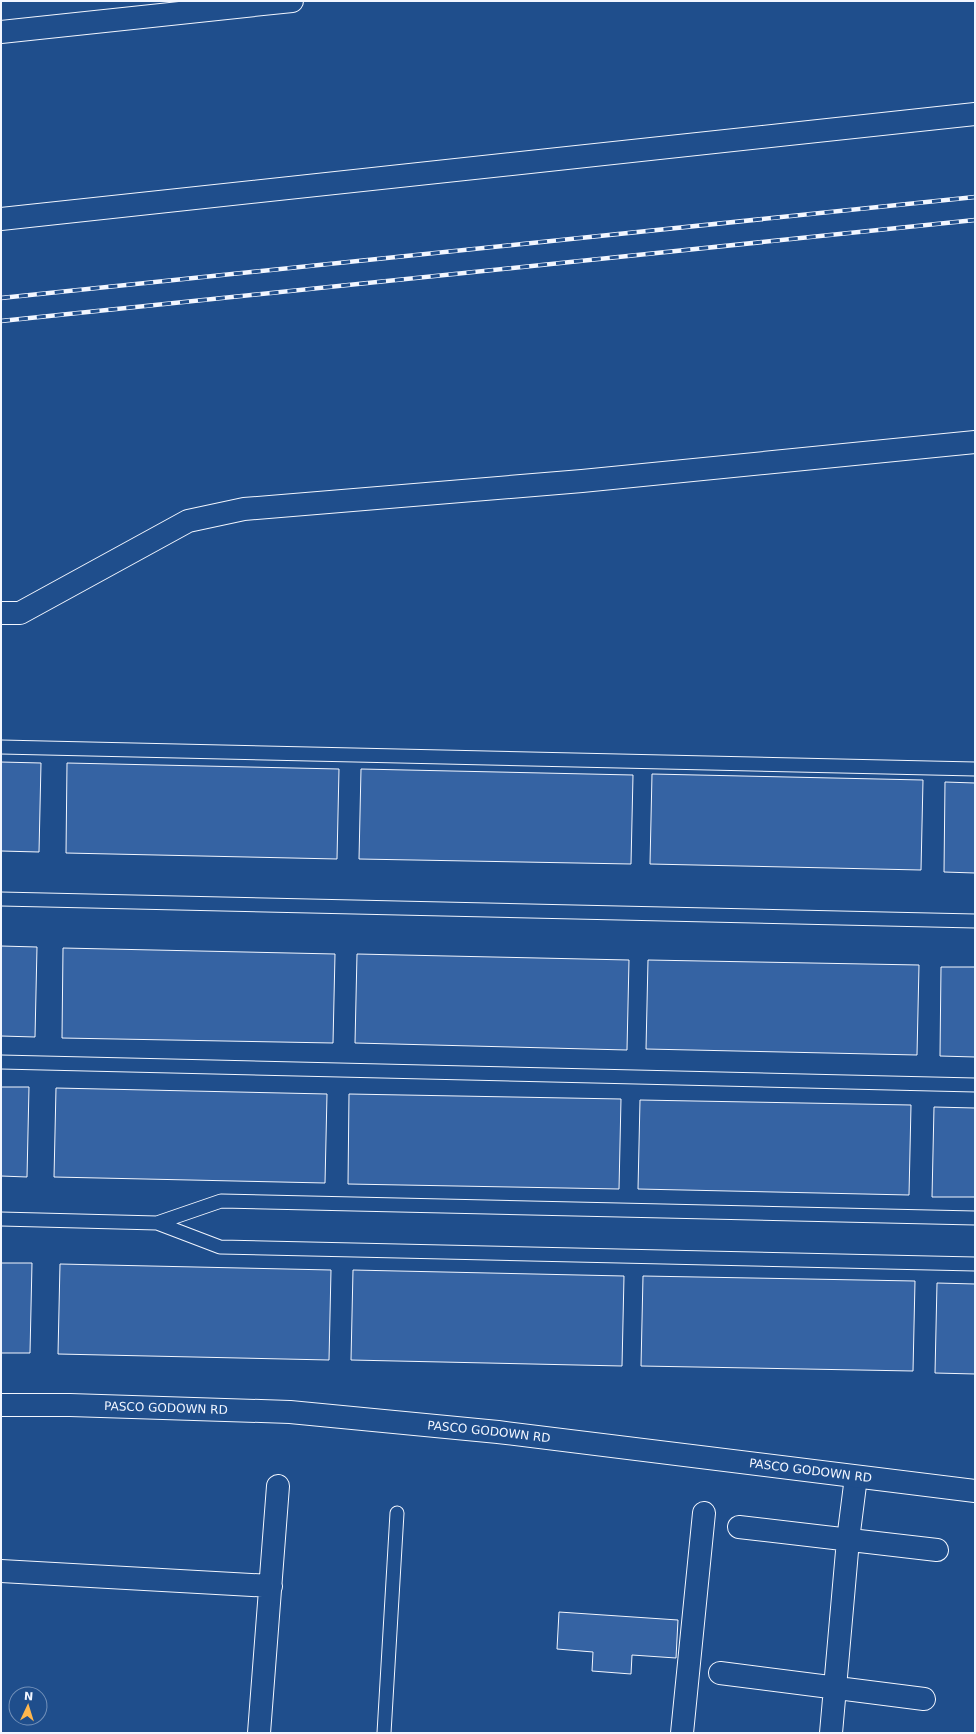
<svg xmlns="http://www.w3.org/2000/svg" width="976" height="1734" viewBox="0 0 976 1734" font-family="'DejaVu Sans',sans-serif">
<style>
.building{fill:#3563a3;stroke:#f2f6ff}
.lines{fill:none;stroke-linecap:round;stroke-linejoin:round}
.lane-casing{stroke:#f2f6ff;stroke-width:15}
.street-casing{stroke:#f2f6ff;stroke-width:24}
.secondary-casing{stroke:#f2f6ff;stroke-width:24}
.lane{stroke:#1f4e8c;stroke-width:13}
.street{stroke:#1f4e8c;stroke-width:22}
.secondary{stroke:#1f4e8c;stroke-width:22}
.rail-casing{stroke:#f2f6ff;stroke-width:4.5}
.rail{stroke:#1f4e8c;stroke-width:3;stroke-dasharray:9;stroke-linecap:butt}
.labels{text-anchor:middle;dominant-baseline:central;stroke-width:3;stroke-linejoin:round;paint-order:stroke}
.street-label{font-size:12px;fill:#f2f6ff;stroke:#1f4e8c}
</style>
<rect width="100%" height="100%" fill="#1f4e8c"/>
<path class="building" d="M1 762 41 763 39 852 1 851Z
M67 763 339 769 337 859 66 853Z
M361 769 633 775 631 864 359 859Z
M652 774 923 780 921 870 650 864Z
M945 782 975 783V873L944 872Z
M1 946 37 947 35 1037 1 1036Z
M63 948 335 954 333 1043 62 1038Z
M357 954 629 960 627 1050 355 1043Z
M648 960 919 965 917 1055 646 1049Z
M941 967H975V1057L940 1056Z
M1 1087H29L27 1177 1 1176Z
M56 1088 327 1094 325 1183 54 1177Z
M349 1094 621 1099 619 1189 348 1184Z
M640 1100 911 1105 909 1195 638 1189Z
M934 1107 975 1108V1197H932Z
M1 1263H32L30 1353H1Z
M60 1264 331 1270 329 1360 58 1354Z
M353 1270 624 1276 622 1366 351 1360Z
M643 1276 915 1281 913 1371 641 1366Z
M937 1283 975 1284V1374L935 1373Z
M559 1612 678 1620 676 1658 632 1655 631 1674 592 1671 593 1652 557 1649Z"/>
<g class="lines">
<defs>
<path id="lane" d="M1 747 975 769
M1 899 975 921
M1 1062 975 1085
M1 1219 157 1223 220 1247 975 1264
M157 1223 221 1201 975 1218
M384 1733 397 1513"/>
<path id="street" d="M1 32 292 1
M1 219 975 114
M1 613H20L188 521 244 509 582 481 975 442
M739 1527 937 1550
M1 1571 271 1586
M720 1673 924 1699
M259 1733 278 1486
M682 1733 704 1513
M831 1733 848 1540 856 1477"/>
<g id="secondary">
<path id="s1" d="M1 1405H70L290 1412 498 1432 975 1491"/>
</g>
</defs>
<use href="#lane" class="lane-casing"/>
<use href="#street" class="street-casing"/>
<use href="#secondary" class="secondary-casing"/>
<use href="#lane" class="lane"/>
<use href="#street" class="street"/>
<use href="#secondary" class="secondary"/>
<defs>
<path id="rail" d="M1 298 975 197
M1 321 975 220"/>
</defs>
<use href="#rail" class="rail-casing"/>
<use href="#rail" class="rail"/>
</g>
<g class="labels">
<g class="street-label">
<text stroke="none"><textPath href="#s1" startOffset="165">PASCO GODOWN RD</textPath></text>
<text stroke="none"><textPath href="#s1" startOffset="489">PASCO GODOWN RD</textPath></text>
<text stroke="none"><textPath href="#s1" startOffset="813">PASCO GODOWN RD</textPath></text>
</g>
</g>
<rect width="976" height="1734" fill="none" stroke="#f2f6ff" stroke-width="4"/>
<g transform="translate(28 1706) rotate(4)"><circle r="19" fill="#1f4e8c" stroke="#7391ba"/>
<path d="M0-3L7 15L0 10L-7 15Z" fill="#ffb74d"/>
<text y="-6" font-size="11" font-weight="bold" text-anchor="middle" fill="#f2f6ff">N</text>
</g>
</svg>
